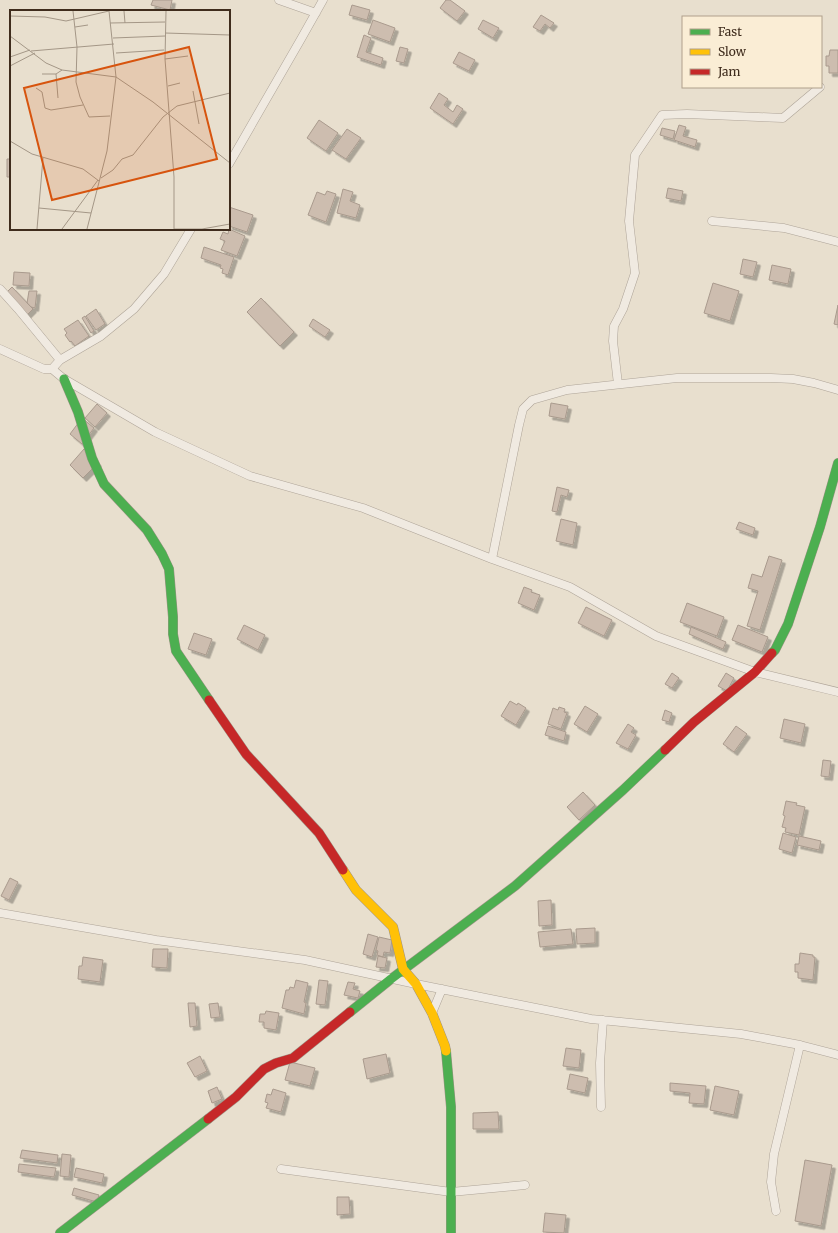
<svg xmlns="http://www.w3.org/2000/svg" width="838" height="1233" viewBox="0 0 838 1233" font-family="Merriweather,serif">
<style>
.building{fill:#cdbdaf;stroke:#a99a8d;filter:url(#shadow)}
.lines{fill:none;stroke-linecap:round;stroke-linejoin:round}
.street-casing{stroke:#aea498;stroke-width:9}
.fast-casing{stroke:#9e9487;stroke-width:10}
.slow-casing{stroke:#9e9487;stroke-width:10}
.jam-casing{stroke:#9e9487;stroke-width:10}
.street{stroke:#f0eae1;stroke-width:8}
.fast{stroke:#4caf50;stroke-width:9}
.slow{stroke:#ffc107;stroke-width:9}
.jam{stroke:#c62828;stroke-width:9}
.inset-road{fill:none;stroke:#a49787;stroke-width:1}
.view{fill:#d7540e;fill-opacity:0.15;stroke:#d7540e;stroke-width:2}
.inset-edge{fill:none;stroke:#3f2c1d;stroke-width:2}
</style>
<defs>
<filter id="shadow"><feDropShadow dx="3.5" dy="3.5" stdDeviation="0" flood-color="#0004"/></filter>
</defs>
<rect width="100%" height="100%" fill="#e8dfce"/>
<path class="building" d="M153 0H172L170 10 151 5Z
M446 0H450L465 11 457 21 440 8Z
M352 5 370 10 367 20 349 15Z
M541 15 554 23 550 28 545 24 540 31 533 27Z
M373 20 395 28 390 42 368 34Z
M483 20 499 28 493 38 478 29Z
M364 35 371 38 366 52 383 58 381 65 357 57Z
M400 47 408 49 404 63 396 61Z
M830 50H838V73H829V66H826V56H829Z
M459 52 475 60 469 71 453 63Z
M439 93 448 99 444 105 453 112 457 105 463 109 453 124 430 108Z
M319 120 338 133 326 151 307 138Z
M679 125 686 127 683 136 697 140 695 147 674 140Z
M662 128 675 131 673 139 660 135Z
M347 129 361 138 346 159 332 150Z
M7 159H11V177H7Z
M668 188 683 191 681 201 666 198Z
M343 189 353 192 350 201 360 205 356 218 337 213Z
M327 191 336 194 326 222 308 215 317 192 325 195Z
M229 207 253 215 247 232 229 226Z
M229 229 245 236 237 256 221 250 225 241 220 239 223 232 228 234Z
M204 247 234 257 228 275 222 273 223 269 220 268 221 265 201 258Z
M743 259 757 262 753 277 740 274Z
M772 265 791 269 788 284 769 280Z
M14 272 30 273 29 286 13 285Z
M713 283 739 291 730 321 704 313Z
M12 287 33 309 27 315 6 293Z
M29 291H37L35 308 31 307 27 303Z
M261 298 294 332 280 346 247 312Z
M838 305V325L834 324Z
M96 309 105 324 96 330 86 316Z
M85 316 94 331 91 333 82 318Z
M313 319 330 330 325 337 309 326Z
M78 320 89 336 75 346 71 341 70 342 65 335 67 333 64 329Z
M551 403 568 406 565 419 549 416Z
M97 404 107 413 95 427 85 418Z
M82 418 94 428 82 444 70 434Z
M84 449 98 463 83 478 70 465Z
M557 487 569 490 567 497 561 495 557 512 552 511Z
M561 519 577 523 573 545 556 541Z
M739 522 755 528 753 535 736 529Z
M769 556 782 560 760 630 747 626 758 591 748 588 752 574 762 577Z
M524 587 532 590 531 592 540 595 534 610 518 603Z
M687 603 724 617 717 636 680 622Z
M586 607 612 620 604 636 578 623Z
M244 625 265 635 258 650 237 639Z
M738 625 768 637 762 652 732 640Z
M691 627 726 642 723 649 689 634Z
M194 633 212 639 206 655 188 649Z
M672 673 679 678 672 688 665 684Z
M726 673 734 678 727 691 718 686Z
M510 701 517 705 518 703 526 708 516 725 501 716Z
M585 706 598 714 587 732 574 724Z
M559 707 565 709 564 712 567 713 561 729 548 724 553 708 558 710Z
M665 710 672 713 669 722 662 720Z
M784 719 805 724 801 743 780 738Z
M628 724 634 728 631 732 636 735 628 749 616 743Z
M548 726 566 732 564 741 545 735Z
M736 726 747 734 734 752 723 744Z
M823 760 831 761 829 777 821 776Z
M583 792 595 805 579 820 567 807Z
M786 801 797 803 796 805 805 807 799 835 785 832 786 828 782 827 785 816 783 815Z
M783 833 796 837 792 853 779 849Z
M799 836 821 841 819 850 797 845Z
M10 878 18 882 9 900 1 896Z
M551 900 552 925 539 926 538 901Z
M595 928V943L577 944 576 929Z
M571 929 573 944 540 947 538 932Z
M368 934 378 937 372 957 363 954Z
M379 937 392 940 390 953 384 952 383 957 377 955 378 951 376 950Z
M153 949H168L167 968 152 967Z
M800 953 813 955V957H815L813 980 798 978V972H795V964H799Z
M378 956 387 958 385 968 376 967Z
M83 957 103 960 100 982 78 979 79 966H82Z
M296 980 308 983 304 1002 306 1003 304 1014 282 1008 286 990H289L290 987 294 988Z
M319 980 328 981 325 1005 316 1004Z
M348 982 355 983 353 989 360 991 358 998 344 995Z
M188 1003H195L197 1026 190 1027Z
M218 1003 220 1017 211 1018 209 1004Z
M266 1011 279 1013 276 1030 264 1028V1022H259L260 1014H265Z
M566 1048 581 1050 579 1068 563 1066Z
M386 1054 390 1073 367 1079 363 1059Z
M200 1056 207 1071 195 1077 187 1063Z
M290 1062 315 1068 310 1086 285 1080Z
M570 1074 588 1078 585 1093 567 1089Z
M670 1083 706 1086 704 1104 689 1103 690 1093 670 1091Z
M715 1086 739 1091 734 1115 710 1110Z
M217 1087 222 1099 212 1103 208 1091Z
M273 1089 286 1093 281 1112 266 1108 268 1103 265 1102 267 1094 271 1095Z
M498 1112 499 1129H473V1113Z
M22 1150 58 1155 57 1163 20 1158Z
M62 1154 71 1155 69 1177 60 1176Z
M805 1160 832 1165 821 1226 795 1221Z
M19 1164 56 1168 54 1177 18 1172Z
M76 1168 104 1174 102 1183 74 1177Z
M74 1188 99 1195 97 1202 72 1195Z
M337 1197H349L350 1214 337 1215Z
M545 1213 566 1215 564 1233 543 1232Z"/>
<g class="lines">
<defs>
<path id="street" d="M279 0 316 13
M229 164 301 39 323 0
M712 221 784 228 838 242
M0 289 18 309 60 360
M0 349 44 369H52L64 379 155 432 250 476 363 508 492 559 570 587 656 636 755 672 838 692
M52 369 60 360 101 336 134 309 164 274 191 229
M618 384 613 341 614 326 623 309 635 273 629 221 635 155 662 115 687 114 783 118 820 87
M492 559 519 425 523 409 532 400 567 390 677 378H771L793 379 814 383 838 390
M0 913 156 940 305 960 416 984 591 1019 741 1034 800 1045 838 1055
M432 1013 442 989
M601 1107 600 1063 603 1020
M281 1169 451 1192 525 1185
M776 1211 771 1182 774 1154 800 1045"/>
<path id="fast" d="M64 379 78 412 92 458 104 484 147 530 162 554 169 569 173 617V634L176 651 209 700
M772 653 775 650 788 624 820 527 838 463
M350 1012 391 979 515 886 623 790 665 750
M446 1051 451 1107V1233
M60 1233 208 1119"/>
<path id="slow" d="M343 870 356 890 393 927 403 969 416 984 432 1013 445 1046 446 1051"/>
<path id="jam" d="M209 700 246 754 319 833 343 870
M665 750 694 722 755 672 772 653
M208 1119 236 1097 264 1069 276 1063 293 1058 350 1012"/>
</defs>
<use href="#street" class="street-casing"/>
<use href="#fast" class="fast-casing"/>
<use href="#slow" class="slow-casing"/>
<use href="#jam" class="jam-casing"/>
<use href="#street" class="street"/>
<use href="#fast" class="fast"/>
<use href="#slow" class="slow"/>
<use href="#jam" class="jam"/>
</g>
<g transform="translate(10 10)">
<rect width="220" height="220" fill="#e8dfce"/>
<path class="inset-road" d="M63 1 67 37 66 72 70 87 79 107 100 106M114 1 115 13M156 1 155 49 164 167V219M0 6 35 7 56 11 99 1M100 13 155 12M65 17 78 15M155 23 220 25M0 26 36 53 52 60 106 67 143 92 220 153M103 28 155 26M21 41 104 34M106 43 154 40M0 47 20 40M155 49 178 46M0 56 25 43M32 64H46L52 60M46 64 48 88M158 76 170 73M26 78 32 82 35 98 41 100 73 95M183 81 189 114M0 131 22 144 73 159 89 171M91 168 103 160 112 149 123 145 153 107 167 96 220 83M29 198 81 203M27 219 33 148M52 219 88 170M77 219 97 141 106 67 99 1M164 219H192L220 214"/>
<path class="view" d="M179 37 207 149 42 190 14 78Z"/>
<rect width="220" height="220" class="inset-edge"/>
</g>
<rect x="682" y="16" width="140" height="72" fill="#faedd5" stroke="#afa08b"/>
<rect x="690" y="29" width="20" height="6" fill="#4caf50" stroke="#afa08b"/>
<text x="718" y="36" font-size="12" fill="#3f2c1d">Fast</text>
<rect x="690" y="49" width="20" height="6" fill="#ffc107" stroke="#afa08b"/>
<text x="718" y="56" font-size="12" fill="#3f2c1d">Slow</text>
<rect x="690" y="69" width="20" height="6" fill="#c62828" stroke="#afa08b"/>
<text x="718" y="76" font-size="12" fill="#3f2c1d">Jam</text>
</svg>
